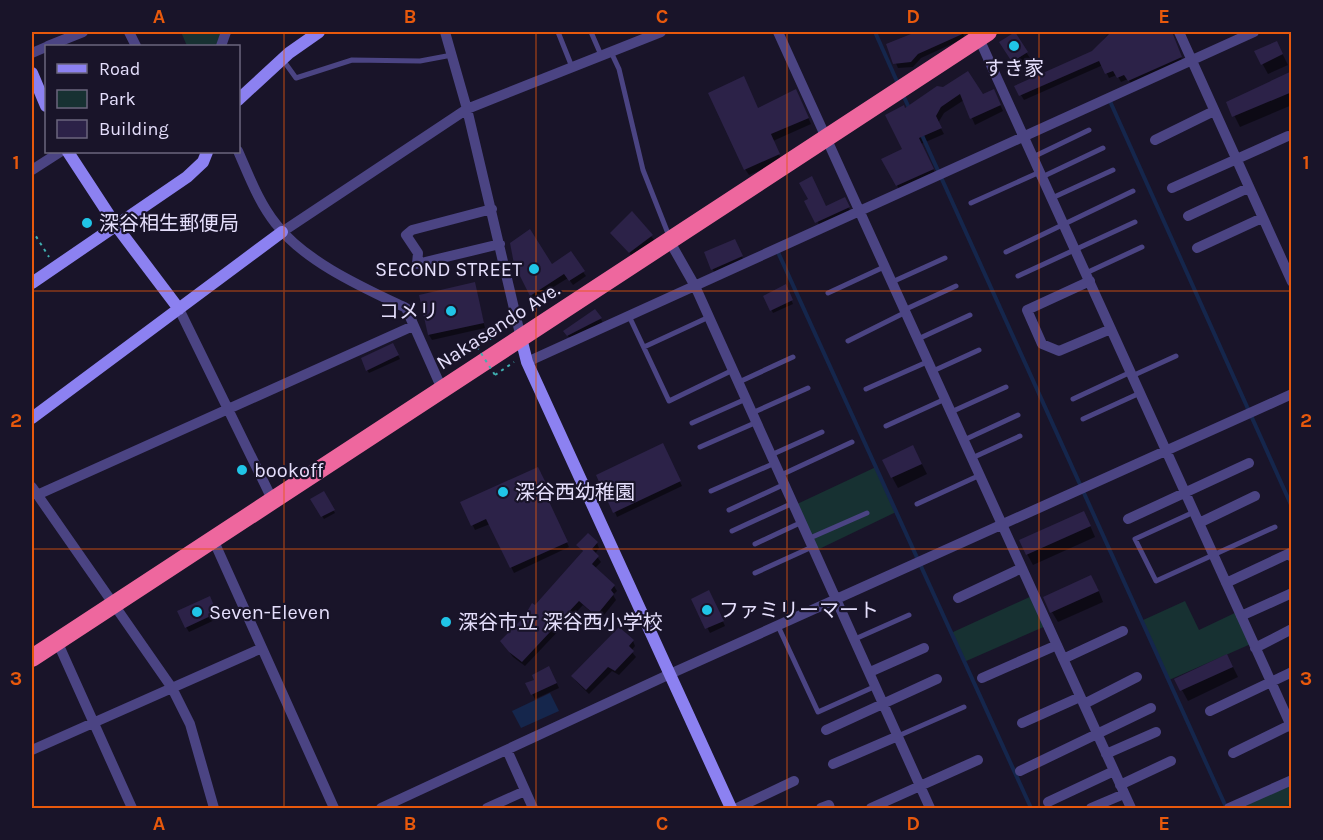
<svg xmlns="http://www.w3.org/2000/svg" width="1323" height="840" viewBox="0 0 1323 840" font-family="Karla,'Noto Sans JP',sans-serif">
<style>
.green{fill:#173132}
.water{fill:#15264c}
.shadow{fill:#0007}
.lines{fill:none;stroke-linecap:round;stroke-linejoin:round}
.stream{stroke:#15264c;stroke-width:4}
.building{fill:#2c2248}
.path{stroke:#3fafb0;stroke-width:2;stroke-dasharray:3 4.5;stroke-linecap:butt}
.lane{stroke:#4b4483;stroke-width:5}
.street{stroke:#4b4483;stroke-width:10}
.secondary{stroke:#8c81f1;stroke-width:12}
.highway{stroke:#ee679e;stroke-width:18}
.path-bridge{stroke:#3fafb0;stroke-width:2;stroke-dasharray:3 4.5;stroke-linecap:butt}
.grid{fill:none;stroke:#e8590c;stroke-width:1.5;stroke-opacity:0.55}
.poi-dot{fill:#20c5e7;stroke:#191429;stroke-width:2}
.labels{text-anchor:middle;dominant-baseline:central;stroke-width:4.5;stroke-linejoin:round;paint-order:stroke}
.poi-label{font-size:20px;fill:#e5dffc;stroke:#191429;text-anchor:start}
.street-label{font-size:20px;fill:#e5dffc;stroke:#191429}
.neatline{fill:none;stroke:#e8590c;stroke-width:2}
.grid-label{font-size:20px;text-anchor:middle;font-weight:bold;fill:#e8590c}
</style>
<rect width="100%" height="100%" fill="#191429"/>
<path class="green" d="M181 32H222L216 46H187Z
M876 467 896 512 815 551 795 505Z
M1034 595 1048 625 964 662 951 633Z
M1185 601 1199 630 1239 611 1253 643 1169 680 1141 621Z
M1291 780V805L1278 808H1229Z"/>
<path class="water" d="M550 693 559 711 521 728 512 711Z"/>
<path class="shadow" d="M919 32H962L965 38 921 58 913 67 898 68 888 45Z
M1115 32H1171L1183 62 1132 85 1128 79 1121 82 1117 75 1109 78 1103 65 1024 100 1016 87 1093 52 1107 35Z
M1014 34 1030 58 1016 66 1001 43Z
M1256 52 1282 53 1288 65 1268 74Z
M1292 75V105L1240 127 1228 103Z
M937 87 996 96 1003 111 975 125 964 100 944 113 938 123 944 134 921 144 936 175 900 191 883 159 904 149 905 110Z
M799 97 811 124 773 141 782 161 749 175 745 169 758 110Z
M844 199 854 218 822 233 810 200 826 207Z
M632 213 655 241 633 257 612 233Z
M737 245 744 261 715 274 706 253Z
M516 264 552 266 583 272 586 276 573 285 568 278 534 299Z
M474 284 485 328 432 340 429 335Z
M785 286 793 304 773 313 765 297Z
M601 319 603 323 571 340 565 332Z
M393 345 400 359 369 373 367 370Z
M913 447 927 474 898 488 892 477Z
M665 450 682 486 617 517 615 512Z
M541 473 552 496 546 498 569 547 514 573 490 524 475 530 462 503Z
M323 493 335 513 324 519 312 500Z
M1089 523 1095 537 1033 565 1027 554Z
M597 543 599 548 595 554 601 562 594 569 614 586 617 591 613 595 616 600 600 620 583 605 525 666 513 657 505 646 584 553 578 545Z
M1097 587 1103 602 1058 622 1052 612Z
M712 597 725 626 710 633 693 600Z
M212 603 219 618 189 632 186 627Z
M633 641 635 646 631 651 636 657 619 675 612 671 589 694 576 681 573 676Z
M1233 667 1238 677 1188 701 1176 679Z
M552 673 559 688 535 699 527 684Z"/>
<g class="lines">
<path class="stream" d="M875 32 899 86
M903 95 910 110
M1109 99 1292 507
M921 133 1226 807
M777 250 1031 808"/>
</g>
<path class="building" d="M916 32H967L918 54 911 62 893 64 886 44Z
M1015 32 1028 52 1012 62 999 42Z
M1111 32H1172L1182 57 1128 81 1124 75 1117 78 1113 71 1105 74 1099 61 1019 96 1014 86 1092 51Z
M1277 41 1283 54 1261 65 1254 51Z
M968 71 983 94 994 89 1001 105 970 119 960 94 941 107 936 116 942 128 919 138 934 169 896 186 881 159 902 149 885 115 904 105 905 108 937 86 943 87Z
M1292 71V92L1232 117 1226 102Z
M744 76 758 108 796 89 809 118 771 134 780 154 744 170 708 93Z
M812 176 826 206 845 197 850 207 815 223 804 201 808 199 799 183Z
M632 211 653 235 629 253 610 233Z
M530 229 552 264 571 251 585 271 569 281 564 274 530 296 514 264 510 243Z
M735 239 743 256 711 270 704 252Z
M475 282 484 323 428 335 419 295Z
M786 284 793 300 770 311 763 296Z
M595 309 602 318 567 336 563 331Z
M393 343 399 355 366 371 361 358Z
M663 443 681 481 613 513 596 475Z
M913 445 922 464 891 478 882 460Z
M538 467 550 491 545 493 568 542 510 568 486 519 471 526 460 502Z
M324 491 335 510 321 517 310 499Z
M1084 511 1091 526 1026 555 1019 540Z
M588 533 598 542 592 549 599 556 592 564 615 585 611 590 614 594 596 616 579 601 522 662 509 652 500 641 524 617 532 603 535 605 583 551 576 545Z
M1091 575 1099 591 1050 613 1043 597Z
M709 590 724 621 705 629 691 599Z
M210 596 217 613 185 628 177 611Z
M619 627 634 640 629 646 634 651 615 671 608 667 586 690 571 676Z
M1227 654 1233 667 1180 691 1174 679Z
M549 666 557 683 531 695 525 683 534 680 532 675Z"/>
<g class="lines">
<path class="path" d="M32 230 49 257
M477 347 493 337
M495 375 514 362"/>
<path class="lane" d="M558 32 572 67
M591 32 601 55
M611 52 619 69 643 170 669 236
M283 60 296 78 352 60 420 61 452 55
M1033 157 1089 130
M1042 177 1103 148
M1052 198 1113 170
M971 203 1040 172
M1006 252 1133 191
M1086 273 1142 247
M1018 276 1135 222
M892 282 945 258
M828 293 884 267
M904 310 956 286
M629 316 669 401 733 370
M918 339 970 315
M848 341 904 313
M644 347 709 317
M933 371 979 350
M1132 376 1176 356
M739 382 793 357
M866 389 927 362
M1073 399 1131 372
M951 412 1006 387
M752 413 808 388
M1083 419 1140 393
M692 423 746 399
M886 426 943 400
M964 440 1018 415
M700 447 757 422
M771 455 822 432
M972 458 1020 436
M781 475 852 442
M711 491 775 463
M917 504 978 476
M729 510 785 484
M1194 512 1135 539 1156 581 1275 527
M732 531 793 503
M810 538 867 513
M755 544 802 522
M755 573 812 547
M778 626 818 712 876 686
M855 639 909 615
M898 736 964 707"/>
<path class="street" d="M129 32 136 46
M445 32 467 109 521 338
M778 32 1131 808
M1179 32 1292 282
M977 34 1292 728
M48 46 83 32
M221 46 226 32
M32 53 46 47
M1155 140 1214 111
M238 151C249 176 259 203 276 224 305 262 364 288 406 308L442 389
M32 170 60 152
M1172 188 1288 136
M492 209 412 230 406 235 418 253 417 264 500 244
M1188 216 1248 188
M282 232 467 109 661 32
M670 242 695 286 930 808
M1197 248 1262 218
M1090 281 1027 310 1042 344 1059 351 1111 329
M179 309 272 499
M527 362 1254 32
M32 487 172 688 190 724 214 808
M37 495 413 326
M1128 519 1249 463
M1199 523 1255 496
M212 537 334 808
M1226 583 1290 553 1292 557
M958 598 1022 568
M1241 616 1292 593
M57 641 132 808
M1255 648 1292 629
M1063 659 1123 631
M870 672 924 648
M982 678 1057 645
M1084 704 1137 677
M1210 711 1292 672
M1022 723 1080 697
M826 730 937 679
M32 750 262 648
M507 750 533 808
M1233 753 1290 725
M1106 754 1156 732
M833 764 898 736
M1020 771 1151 708
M1120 785 1171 761
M1048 802 1114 771
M381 808 670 674 1292 394
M487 808 525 791
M737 808 794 781
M821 808 829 805 830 808
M871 808 978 760
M1091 808 1124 794
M1229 808 1292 780"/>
<path class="secondary" d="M32 73 46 106
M238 100 289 53 319 32
M68 152 117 227 179 309
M32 283 187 177 203 162 207 152
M521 338 527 362 731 808
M32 418 282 232"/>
<path class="highway" d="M32 658 988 32"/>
<path class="path-bridge" d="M477 347 495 375"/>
</g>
<path class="grid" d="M284 32V808M536 32V808M787 32V808M1039 32V808M32 291H1292M32 549H1292"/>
<g class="poi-dot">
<circle cx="1014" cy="46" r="6"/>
<circle cx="87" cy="223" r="6"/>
<circle cx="534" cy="269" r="6"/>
<circle cx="451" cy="311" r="6"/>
<circle cx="242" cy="470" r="6"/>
<circle cx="503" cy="492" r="6"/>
<circle cx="707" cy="610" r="6"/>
<circle cx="197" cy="612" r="6"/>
<circle cx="446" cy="622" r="6"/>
</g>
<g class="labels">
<g class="poi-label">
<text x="1014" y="68" text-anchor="middle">すき家</text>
<text x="99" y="223">深谷相生郵便局</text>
<text x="522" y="269" text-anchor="end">SECOND STREET</text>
<text x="439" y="311" text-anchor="end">コメリ</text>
<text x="254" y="470">bookoff</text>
<text x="515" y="492">深谷西幼稚園</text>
<text x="719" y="610">ファミリーマート</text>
<text x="209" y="612">Seven-Eleven</text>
<text x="458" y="622">深谷市立 深谷西小学校</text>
</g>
<g class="street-label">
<text transform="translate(498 326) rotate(-33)">Nakasendo Ave.</text>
</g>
</g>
<rect width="1323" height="840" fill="none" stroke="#191429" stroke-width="66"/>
<rect x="45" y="45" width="195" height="108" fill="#191429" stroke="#6b657d" stroke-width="1.5"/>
<rect x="57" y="64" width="30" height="9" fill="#8c81f1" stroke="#6b657d" stroke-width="1.5"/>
<text x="99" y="75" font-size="18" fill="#e5dffc">Road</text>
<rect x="57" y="90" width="30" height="18" fill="#173132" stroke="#6b657d" stroke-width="1.5"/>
<text x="99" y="105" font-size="18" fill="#e5dffc">Park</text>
<rect x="57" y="120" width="30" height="18" fill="#2c2248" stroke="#6b657d" stroke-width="1.5"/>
<text x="99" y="135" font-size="18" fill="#e5dffc">Building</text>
<rect x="33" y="33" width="1257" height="774" class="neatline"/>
<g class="grid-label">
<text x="159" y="23">A</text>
<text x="410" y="23">B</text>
<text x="662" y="23">C</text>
<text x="913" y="23">D</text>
<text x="1164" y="23">E</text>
<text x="16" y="169">1</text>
<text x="1306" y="169">1</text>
<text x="16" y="427">2</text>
<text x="1306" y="427">2</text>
<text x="16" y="685">3</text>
<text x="1306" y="685">3</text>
<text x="159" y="830">A</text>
<text x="410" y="830">B</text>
<text x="662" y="830">C</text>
<text x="913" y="830">D</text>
<text x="1164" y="830">E</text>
</g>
</svg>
